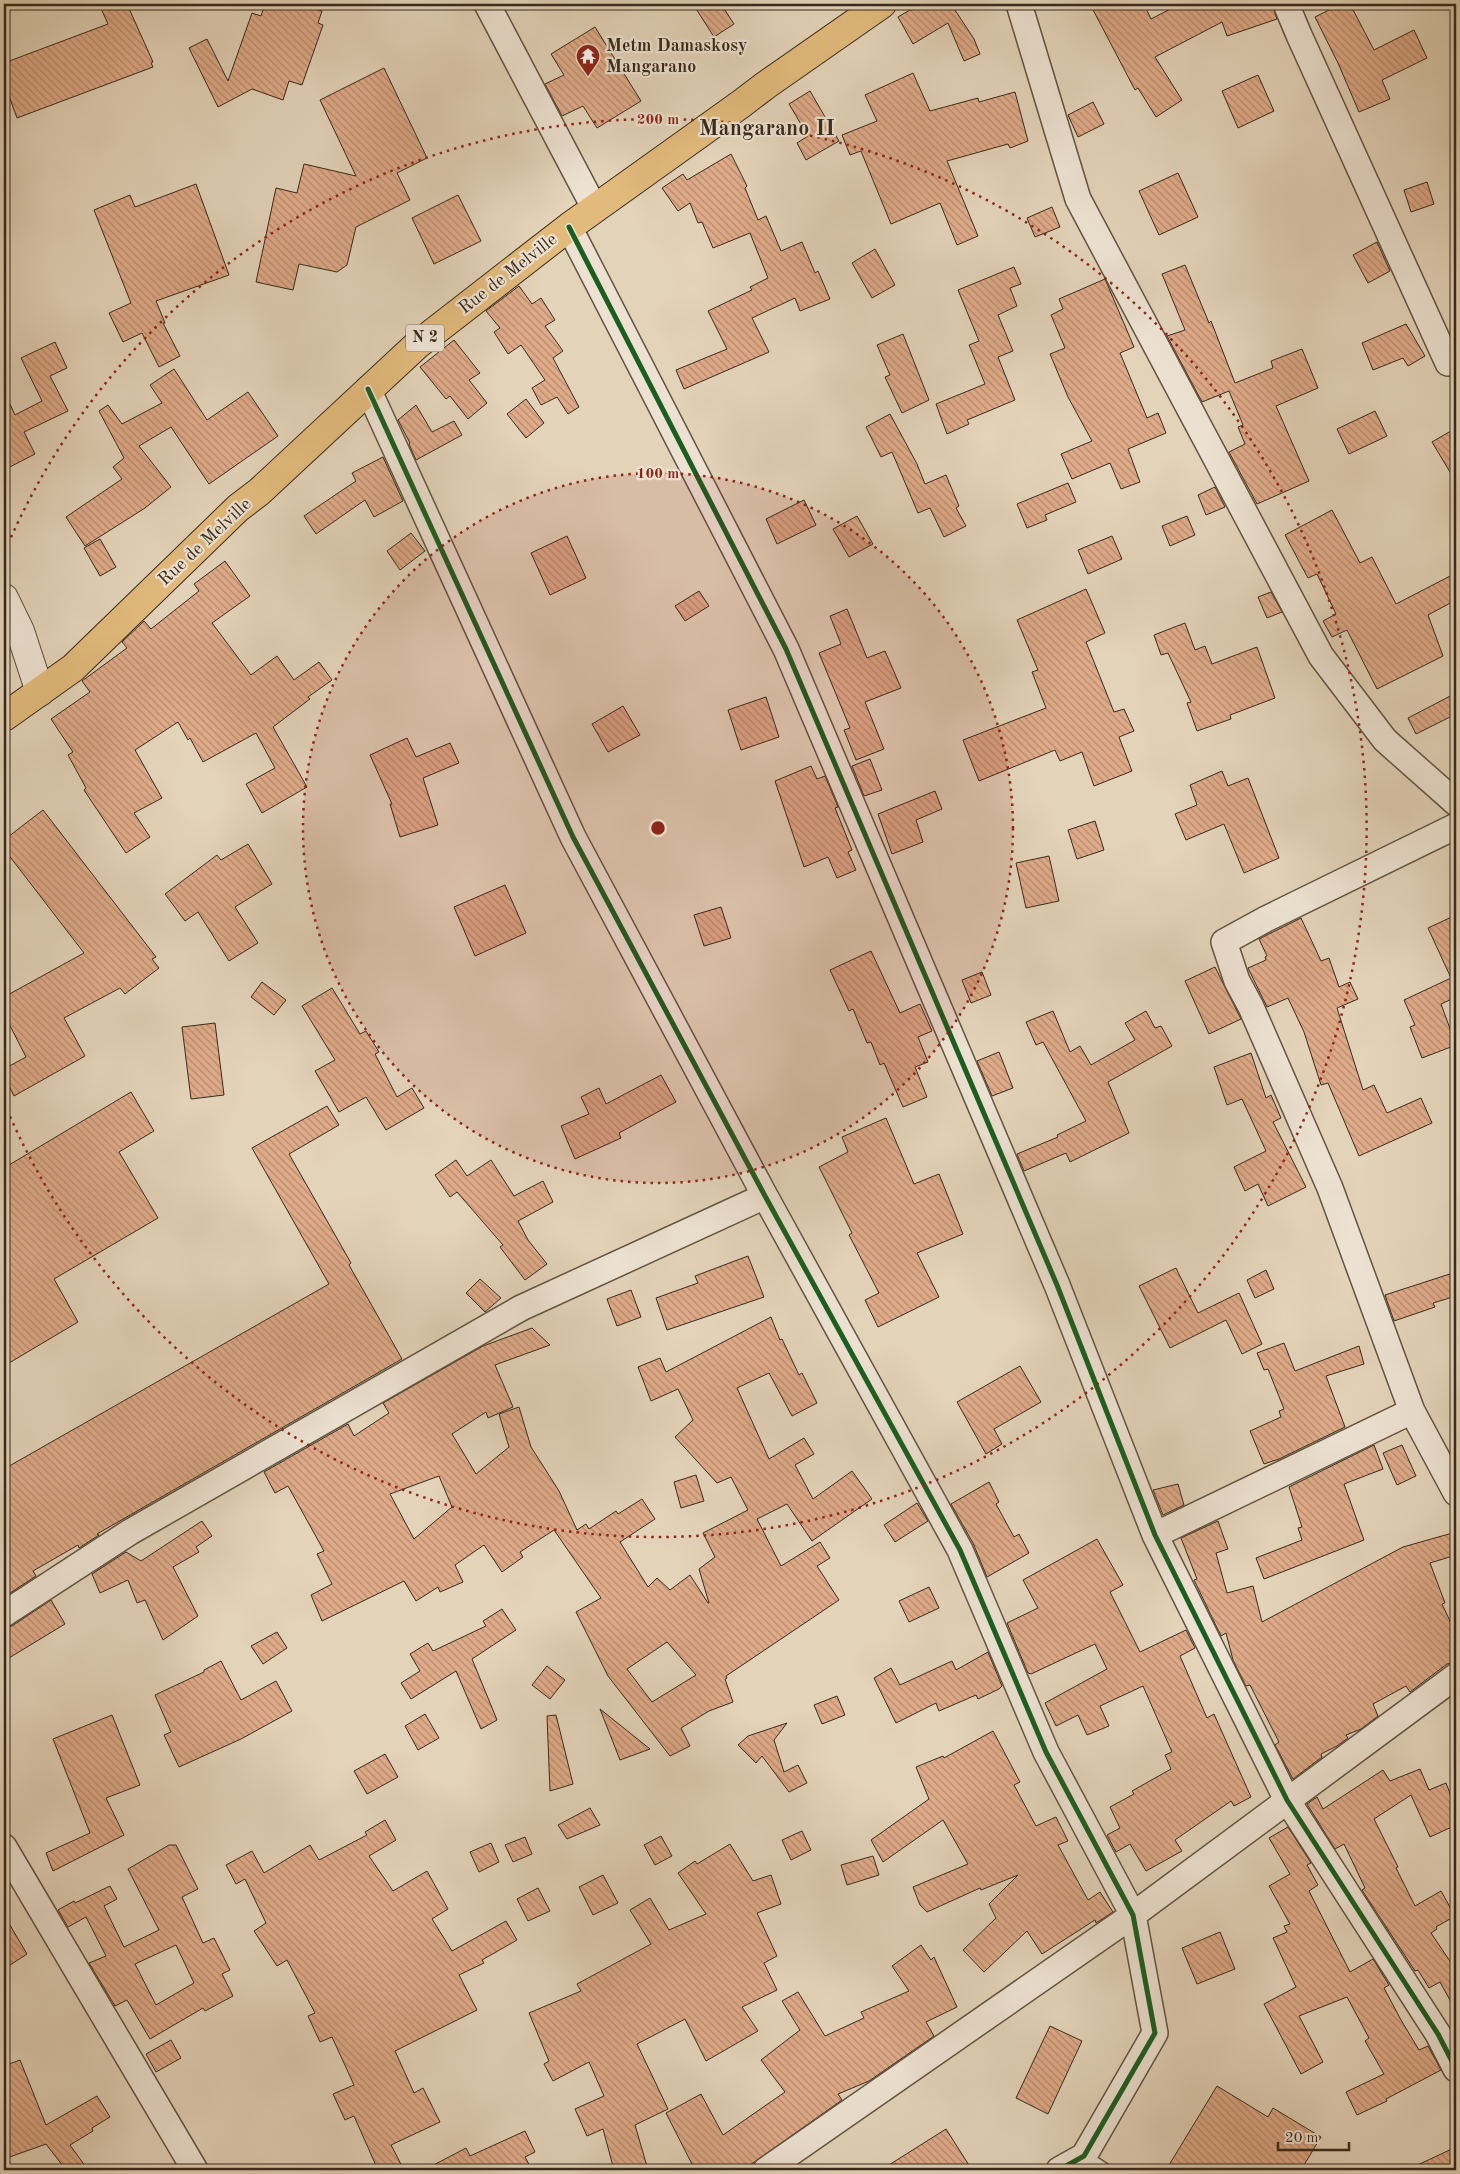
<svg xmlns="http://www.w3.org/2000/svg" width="1460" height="2174" viewBox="0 0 1460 2174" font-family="'Old Standard TT',serif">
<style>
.building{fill:url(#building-back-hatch);stroke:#372a1b;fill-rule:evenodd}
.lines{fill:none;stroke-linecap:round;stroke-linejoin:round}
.service-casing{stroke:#625442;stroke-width:15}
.minor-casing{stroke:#625442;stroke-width:28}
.tertiary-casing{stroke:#625442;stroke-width:30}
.primary-casing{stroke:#372a1b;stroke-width:30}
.service{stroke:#ede2d2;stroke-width:12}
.minor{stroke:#ede2d2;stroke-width:25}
.tertiary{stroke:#ede2d2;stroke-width:28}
.primary{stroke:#e2ba7c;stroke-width:28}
.cycleway-casing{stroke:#ede2d2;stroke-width:8}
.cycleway{stroke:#1b5e20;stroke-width:5}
.ring{fill:none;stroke:#8f2418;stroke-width:2.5;stroke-dasharray:2.5 5}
.labels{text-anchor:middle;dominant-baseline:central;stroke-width:4.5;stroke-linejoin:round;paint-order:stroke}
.shield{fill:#ede2d2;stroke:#6e6152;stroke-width:1}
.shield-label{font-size:16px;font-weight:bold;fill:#372a1b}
.poi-label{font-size:18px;font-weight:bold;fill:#372a1b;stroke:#ede2d2;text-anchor:start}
.street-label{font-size:18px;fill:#372a1b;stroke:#ede2d2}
.district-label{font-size:22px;font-weight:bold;fill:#372a1b;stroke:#ede2d2}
.centre{fill:#8f2418;stroke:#ede2d2;stroke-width:2.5}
.ring-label{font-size:15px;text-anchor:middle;font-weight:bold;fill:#8f2418;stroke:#ede2d2;stroke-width:4.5;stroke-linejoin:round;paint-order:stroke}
</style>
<defs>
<pattern id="building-back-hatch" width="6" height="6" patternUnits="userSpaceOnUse" patternTransform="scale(1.25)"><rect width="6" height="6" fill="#e0ab89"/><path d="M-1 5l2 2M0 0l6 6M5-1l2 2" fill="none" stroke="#b68b6f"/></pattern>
</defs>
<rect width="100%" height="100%" fill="#e3d3b9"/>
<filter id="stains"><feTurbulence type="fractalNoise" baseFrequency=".004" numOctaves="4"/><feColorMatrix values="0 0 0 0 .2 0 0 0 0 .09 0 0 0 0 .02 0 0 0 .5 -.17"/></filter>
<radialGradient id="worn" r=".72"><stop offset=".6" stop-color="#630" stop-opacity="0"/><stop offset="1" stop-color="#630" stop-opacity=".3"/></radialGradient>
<path class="building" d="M99 4H127L153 62 151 63 153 67 17 118 4 82V63L108 24Z
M265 4H300L322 11 318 23 323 25 302 85 289 81 283 100 252 89 218 107 189 48 207 39 228 81 252 13 261 16Z
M693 4H721L734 24 714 37Z
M920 4H951L974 39 980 54 964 61 948 23 913 44 898 17Z
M1090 4H1144L1151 19 1180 4H1272L1277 19 1227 36 1222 22 1155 57 1182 100 1156 117 1138 88 1135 90Z
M1341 4H1350L1374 50 1414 30 1427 58 1382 80 1390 99 1359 112 1338 63 1315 17Z
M595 27 641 101 597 128 583 106 562 116 545 84 564 75 551 54Z
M384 68 427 158 397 173 410 200 356 227 347 265 337 272 299 264 293 290 256 282 276 188 297 193 304 164 356 176 320 100Z
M913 73 930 111 978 98 979 102 1015 92 1028 141 1010 148 1008 144 947 161 978 236 957 245 940 203 891 224 861 151 850 155 842 135 877 121 865 95Z
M1258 75 1274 111 1238 128 1222 91Z
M810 91 839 141 806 160 797 143 808 136 789 104Z
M1093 102 1104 124 1078 137 1068 115Z
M731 154 747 186 745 188 758 220 766 216 781 251 802 242 815 273 818 271 830 299 800 311 795 298 752 318 769 352 684 389 676 370 727 349 708 311 752 290 750 287 768 278 750 233 713 248 702 222 698 223 690 203 678 211 662 188 683 174 687 180Z
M1178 173 1198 217 1159 235 1139 191Z
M1427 182 1434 204 1411 212 1404 190Z
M196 184 229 275 156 301 165 323H163L180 356 159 367 142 333 123 342 109 313 131 303 94 210 130 195 135 207Z
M458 195 481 241 434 264 412 218Z
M1052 207 1060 227 1035 237 1027 218Z
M1377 242 1390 271 1368 283 1353 255Z
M875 249 895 285 872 298 852 263Z
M1185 265 1209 323 1211 321 1235 383 1273 368 1271 361 1302 349 1318 388 1276 406 1309 481 1257 504 1229 452 1245 444 1238 427 1243 425 1229 391 1202 402 1167 336 1185 330 1162 274Z
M1014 267 1021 284 1010 288 1017 306 998 315 1013 351 998 357 1015 400 967 420 969 424 947 434 936 404 985 384 969 345 979 341 958 290Z
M1105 279 1134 347 1120 353 1147 418 1158 413 1166 433 1128 449 1140 482 1121 489 1110 463 1072 479 1061 454 1092 441 1068 397 1050 354 1065 348 1051 315 1063 309 1059 299Z
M519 286 532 304 541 298 555 320 545 326 563 351 553 358 579 407 568 414 557 397 541 405 532 388 545 380 521 345 508 354 494 332 500 328 486 311Z
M1406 324 1425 356 1408 366 1403 358 1373 370 1362 343Z
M903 334 929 400 902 413 885 377 890 375 877 345Z
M454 340 480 373 469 380 487 403 468 419 450 396 446 399 420 367Z
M55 342 67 368 50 376 68 411 24 432 35 454 4 470V391L15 415 42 401 21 358Z
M174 369 207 420 248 392 278 436 209 484 171 427 139 446 171 487 145 508 85 546 66 517 122 479 113 467 124 458 99 411 108 405 122 424 162 403 150 385Z
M526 399 544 423 526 438 507 414Z
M416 405 432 432 454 421 462 435 416 460 409 444 410 443 398 420Z
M1375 411 1387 436 1349 454 1337 429Z
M890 414 917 464 925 484 946 475 959 506 956 508 966 526 944 537 930 508 918 513 892 452 881 457 866 427Z
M1456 428V482L1432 442Z
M383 457 403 501 374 517 365 500 316 534 304 516 356 481 352 473Z
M1068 483 1076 502 1045 515 1047 520 1027 528 1017 504Z
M1215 487 1225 507 1206 515 1198 495Z
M804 500 816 525 777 544 766 519Z
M1332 510 1360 563 1372 557 1396 604 1456 573V600L1428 615 1443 656 1377 689 1347 630 1332 637 1323 621 1336 614 1317 574 1308 578 1285 535Z
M857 516 873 544 849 557 833 529Z
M1187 516 1195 535 1170 546 1162 526Z
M411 533 425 551 400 570 387 551Z
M567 536 586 578 550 595 531 553Z
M1112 536 1122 559 1088 574 1078 550Z
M100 539 116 567 100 576 84 548Z
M225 561 250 596 212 623 251 675 277 656 294 680 319 662 332 680 308 697 310 699 273 727 307 787 262 813 246 784 275 768 256 733 203 762 190 738 188 740 178 722 135 750 162 798 134 813 150 837 126 853 84 790 86 788 68 755 73 752 51 719 90 692 82 681 127 648 122 642 144 621 151 629 199 591 194 584Z
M1086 589 1105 633 1086 642 1114 712 1124 709 1134 731 1119 737 1132 771 1094 786 1082 752 1060 761 1055 750 979 781 963 740 1046 708 1032 672 1038 670 1017 620Z
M699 591 709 606 685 621 675 606Z
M1271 592 1282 612 1267 618 1258 597Z
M847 609 867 658 885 651 901 688 865 702 884 749 856 760 844 730 850 728 819 653 841 644 830 616Z
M1185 623 1195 650 1205 646 1212 664 1257 647 1275 698 1230 715 1231 719 1197 731 1187 703 1191 702 1168 653 1161 655 1154 635Z
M1456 693V714L1416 734 1408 718Z
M766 697 779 737 741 750 728 710Z
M623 706 640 735 608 752 592 724Z
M407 738 416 757 450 743 459 763 423 778 438 825 400 837 390 804H392L370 755Z
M870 759 882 790 864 796 852 766Z
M811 766 817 779 825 776 838 807 835 808 852 850 848 852 856 870 837 878 828 857 804 867 775 781Z
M1222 771 1228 786 1248 778 1279 858 1244 873 1224 824 1186 840 1175 814 1197 805 1190 785Z
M935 791 942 809 916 820 923 842 892 854 878 814Z
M43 810 156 957 152 959 159 968 125 994 120 988 64 1018 85 1056 14 1096 4 1076V1069L26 1057 4 1014V997L84 953 4 849V840Z
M1095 821 1104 850 1077 859 1068 830Z
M248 844 272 884 235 907 258 943 229 961 198 912 185 921 165 894 217 855 221 860Z
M1049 856 1059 901 1026 908 1016 863Z
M505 885 526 933 475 956 454 907Z
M721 907 731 938 704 946 694 915Z
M1456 915V997L1441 1004 1456 1045 1422 1058 1410 1027 1415 1025 1404 1000 1451 978 1428 928Z
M1301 918 1321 961 1329 958 1339 987 1350 982 1358 999 1337 1008 1363 1090 1374 1085 1387 1113 1421 1098 1432 1123 1359 1156 1328 1083 1321 1085 1304 1032 1288 998 1267 1007 1248 968 1266 960 1265 957 1267 956 1259 939Z
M871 951 900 1013 920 1004 932 1031 918 1037 928 1062 915 1067 927 1097 903 1107 884 1063 880 1065 871 1042 867 1043 853 1009 849 1011 830 970Z
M1215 967 1241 1019 1209 1034 1185 981Z
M982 972 991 995 971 1003 962 980Z
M262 982 286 1000 274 1015 251 997Z
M332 988 360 1034 366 1031 379 1052 375 1054 397 1097 412 1088 424 1108 386 1130 366 1097 339 1112 315 1071 335 1060 302 1006Z
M1053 1011 1070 1052 1080 1046 1091 1065 1135 1040 1125 1023 1146 1011 1155 1028 1161 1026 1172 1046 1108 1082 1129 1133 1070 1162 1066 1153 1024 1171 1017 1154 1058 1137 1057 1135 1086 1121 1043 1042 1036 1045 1026 1022Z
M215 1023 224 1095 191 1099 182 1027Z
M999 1052 1013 1088 992 1096 977 1061Z
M1251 1053 1266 1098 1271 1095 1281 1118 1273 1122 1306 1187 1268 1206 1258 1184 1245 1191 1234 1167 1266 1151 1242 1099 1227 1105 1214 1067Z
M661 1075 676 1102 619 1133 621 1138 575 1159 561 1126 589 1114 581 1097 599 1088 606 1104Z
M131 1092 154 1131 119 1152 158 1218 54 1279 78 1322 4 1366V1168Z
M327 1106 339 1125 289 1154 351 1263 349 1265 402 1359 97 1534 99 1535 79 1548 78 1545 33 1571 36 1576 4 1597V1469L329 1284 252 1148Z
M886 1118 914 1184 939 1174 963 1234 917 1253 939 1297 878 1327 865 1300 879 1293 849 1235 852 1233 819 1167 848 1152 842 1137Z
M456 1160 467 1176 491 1160 514 1196 543 1181 553 1202 518 1221 528 1240 547 1264 525 1280 500 1247 503 1245 457 1192 450 1197 435 1175Z
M748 1256 764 1297 667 1330 656 1298 698 1283 695 1276Z
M1176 1268 1198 1313 1239 1293 1262 1344 1242 1354 1226 1320 1170 1348 1139 1286Z
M1266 1270 1274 1289 1255 1298 1247 1280Z
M1456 1272V1296L1433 1303 1435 1307 1394 1321 1385 1295Z
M480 1279 501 1298 485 1312 466 1293Z
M631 1290 641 1317 617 1326 607 1299Z
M771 1317 780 1340 782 1339 799 1375 802 1373 817 1403 792 1416 769 1373 737 1388 769 1459 804 1438 814 1454 795 1465 813 1499 852 1471 872 1499 812 1541 787 1504 757 1519 781 1566 820 1542 830 1558 817 1566 839 1600 726 1676 727 1678 725 1679 733 1702 709 1711 681 1728 690 1746 670 1756 608 1676 576 1612 601 1598 554 1530 520 1552 523 1557 502 1572 484 1545 455 1565 463 1582 440 1592 438 1587 416 1601 404 1581 322 1621 311 1595 332 1584 317 1554 324 1551 288 1486 275 1493 264 1472 348 1424 354 1436 389 1413 383 1403 483 1346 532 1328 550 1345 495 1365 513 1407 488 1418 486 1412 452 1434 476 1474 509 1447 499 1414 519 1407 531 1447 559 1491 577 1530 586 1524 589 1529 616 1511 618 1514 642 1499 655 1519 620 1542 648 1587 657 1578 670 1590 690 1575 708 1603H709L699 1569 715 1557 703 1533 748 1510 731 1477 717 1483 675 1437 693 1420 678 1389 651 1401 638 1367 660 1358 666 1372ZM439 1476 452 1507 414 1539 390 1494ZM667 1642 696 1675 652 1702 627 1669Z
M1284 1343 1295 1371 1359 1346 1364 1364 1326 1376 1345 1427 1279 1459 1264 1464 1250 1431 1281 1417 1279 1411 1284 1409 1268 1369 1264 1370 1257 1353Z
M1020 1366 1041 1402 994 1429 1002 1444 986 1454 957 1402Z
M1374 1445 1383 1469 1344 1484 1364 1540 1264 1579 1256 1558 1302 1540 1298 1528 1302 1527 1289 1487Z
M1402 1445 1416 1476 1397 1485 1383 1453Z
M696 1475 704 1501 681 1508 674 1482Z
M989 1482 999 1502 996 1504 1014 1537 1019 1534 1029 1553 987 1577 973 1543 951 1504Z
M1178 1484 1184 1505 1163 1515 1153 1490Z
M917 1503 928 1521 895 1542 884 1525Z
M202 1521 212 1536 196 1547 199 1552 173 1567 198 1616 163 1640 145 1600 137 1603 128 1580 100 1593 92 1574 126 1552 141 1561Z
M1218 1521 1228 1549 1216 1553 1227 1593 1253 1586 1262 1622 1403 1547 1456 1532V1555L1430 1563 1445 1603 1442 1604 1456 1634V1662L1447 1664 1410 1692 1406 1686 1373 1704 1378 1716 1361 1729 1346 1735 1348 1738 1337 1746 1321 1754 1322 1757 1293 1779 1275 1745 1279 1742 1250 1685 1246 1686 1233 1660 1226 1633 1221 1636 1196 1584 1194 1580 1197 1579 1181 1538Z
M1097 1539 1123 1585 1110 1592 1140 1652 1186 1630 1195 1648 1180 1656 1207 1718 1214 1714 1251 1797 1234 1806 1231 1801 1175 1840 1182 1851 1146 1871 1130 1844 1116 1852 1107 1835 1120 1828 1110 1807 1134 1794 1132 1791 1171 1769 1165 1755 1172 1752 1143 1686 1100 1706 1109 1726 1087 1735 1078 1715 1056 1726 1045 1703 1107 1669 1095 1644 1031 1674 1028 1673 1007 1623 1038 1608 1023 1580Z
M929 1587 939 1608 909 1622 899 1601Z
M51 1600 65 1624 4 1661V1628L12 1626Z
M502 1609 516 1630 472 1659 497 1720 481 1729 456 1671 411 1699 401 1683 420 1671 410 1654 428 1643 433 1651 486 1626 483 1621Z
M277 1632 287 1648 263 1664 251 1646Z
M988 1652 1002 1686 999 1689 978 1699 976 1695 939 1711 936 1703 896 1723 874 1678 891 1668 900 1685 952 1661 956 1670Z
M221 1661 241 1700 276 1681 292 1711 241 1739 179 1767 164 1735 171 1732 155 1695 204 1672V1670Z
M547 1666 565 1680 550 1699 532 1685Z
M837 1696 845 1715 822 1724 814 1705Z
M600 1709 650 1749 620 1760Z
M425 1714 439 1738 418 1750 405 1726Z
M112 1715 140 1785 106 1798 124 1835 53 1871 46 1853 90 1833 53 1739Z
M556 1715 573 1784 550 1791 547 1716Z
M787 1723 774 1740 784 1772 798 1765 807 1783 789 1792 762 1756 756 1763 738 1745 748 1736Z
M993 1731 1020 1782 1014 1785 1036 1826 1056 1817 1068 1841 1058 1845 1088 1900 1100 1892 1113 1912 1096 1923 1095 1920 1042 1954 1027 1931 984 1972 963 1950 996 1918 989 1904 1018 1875 981 1890 980 1888 927 1912 920 1905 913 1887 968 1864 943 1820 883 1862 871 1840 929 1799 916 1767 943 1756 944 1758Z
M385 1754 398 1777 367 1794 354 1771Z
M1420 1769 1429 1790 1446 1783 1456 1809V1825L1430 1837 1411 1795 1374 1819 1398 1867 1396 1868 1415 1906 1441 1891 1455 1916 1436 1927 1437 1929 1431 1933 1456 1970V2011L1440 1982 1429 1988 1418 1970 1415 1971 1362 1890 1365 1888 1344 1844 1335 1849 1307 1804 1317 1797 1323 1809 1383 1770 1390 1781Z
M590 1808 600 1825 567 1839 558 1825Z
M385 1820 396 1840 369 1856 393 1891 427 1871 448 1909 432 1919 452 1951 506 1921 517 1940 482 1960 484 1963 459 1975 477 2010 395 2051 414 2093 423 2088 440 2122 391 2145 404 2170H378L354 2116 345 2120 333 2094 354 2085 332 2037 320 2042 308 2016 315 2013 287 1960 277 1966 254 1931 266 1923 245 1879 236 1884 226 1865 252 1851 264 1873 310 1845 319 1860 367 1835 365 1832Z
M1288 1827 1311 1863 1307 1865 1318 1885 1309 1891 1350 1972 1373 1959 1389 1985 1384 1988 1401 2020 1419 2050 1428 2046 1441 2070 1386 2099 1387 2101 1357 2115 1346 2092 1384 2074 1365 2041 1369 2038 1347 1997 1299 2016 1323 2062 1301 2074 1264 2004 1296 1987 1273 1938 1287 1932 1284 1926 1290 1924 1269 1886 1290 1874 1269 1838Z
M802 1831 811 1850 791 1860 782 1840Z
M661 1836 672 1856 655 1865 644 1845Z
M525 1837 532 1854 513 1862 505 1845Z
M491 1843 499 1862 479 1872 470 1852Z
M730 1844 753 1881 771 1875 781 1904 757 1913 777 1956 764 1963 777 1990 742 2007 758 2031 706 2061 685 2019 637 2044 668 2109 635 2125 648 2170H614L603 2129 587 2136 575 2109 604 2096 589 2062 553 2081 544 2064 549 2061 529 2013 581 1991 577 1984 651 1944 630 1910 650 1898 669 1930 706 1914 678 1873 695 1861 697 1864Z
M169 1845H176L198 1889 182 1897 203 1943 214 1938 230 1970 222 1974 233 1996 205 2011 203 2008 150 2039 127 2000 115 2006 89 1963 106 1956 86 1917 68 1927 58 1910 74 1901 75 1903 110 1886 117 1899 104 1906 124 1947 159 1930 128 1869ZM176 1945 194 1983 156 2005 135 1964Z
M873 1856 879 1875 847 1885 841 1865Z
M603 1875 618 1903 593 1915 579 1887Z
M538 1888 550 1911 528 1921 517 1899Z
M4 1915 27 1954 4 1969Z
M1220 1932 1235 1969 1197 1984 1182 1948Z
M921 1945 931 1960 934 1957 957 2007 926 2022 934 2036 869 2081 838 2094 842 2100 743 2170H695L666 2113 701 2094 723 2135 785 2092 761 2060 800 2030 782 2001 798 1992 825 2036 864 2018 861 2012 909 1991 892 1966Z
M1050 2026 1082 2041 1048 2114 1016 2098Z
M171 2040 181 2058 156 2072 146 2054Z
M20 2060 46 2125 97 2096 110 2117 92 2128 93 2131 70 2145 88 2170H66L46 2144 4 2159V2066Z
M1217 2086 1268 2117 1273 2108 1321 2137 1301 2170H1166Z
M946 2129 972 2170H881Z
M525 2131 535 2152 525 2157 532 2170H424L466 2148 470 2156Z
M1456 2147V2170H1407Z"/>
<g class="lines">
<defs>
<path id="service" d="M1084 2156 1105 2170"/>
<path id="minor" d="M487 4 595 209
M1019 4 1078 199 1321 656 1385 740 1456 803
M1286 4 1299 35 1448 363
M569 227 786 649 1057 1285 1155 1535 1287 1800 1438 2034 1456 2069
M368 389 573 837 765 1196 960 1550 1046 1752 1133 1915 1155 2033 1084 2156 1059 2170
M1456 826 1266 919 1224 942 1237 981 1251 1007 1330 1188 1412 1411 1456 1493
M1155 1535 1412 1411
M4 1614 130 1532 521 1308 765 1196
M4 1847 195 2170
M766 2170 1133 1915 1456 1676"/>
<path id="tertiary" d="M4 598 20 631 40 692"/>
<path id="primary" d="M4 717 73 668 238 508 259 492 417 345 569 227 741 104 766 85 882 4"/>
</defs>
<use href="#service" class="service-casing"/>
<use href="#minor" class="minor-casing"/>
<use href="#tertiary" class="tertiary-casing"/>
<use href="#primary" class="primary-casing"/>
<use href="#service" class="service"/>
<use href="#minor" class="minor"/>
<use href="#tertiary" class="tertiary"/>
<use href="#primary" class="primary"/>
<defs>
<path id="cycleway" d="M569 227 786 649 1057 1285 1155 1535 1287 1800 1438 2034 1456 2069
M368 389 573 837 765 1196 960 1550 1046 1752 1133 1915 1155 2033 1084 2156 1059 2170"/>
</defs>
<use href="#cycleway" class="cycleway-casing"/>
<use href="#cycleway" class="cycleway"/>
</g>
<circle cx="658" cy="828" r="355" fill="#8f2418" fill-opacity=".12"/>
<g class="ring">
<circle cx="658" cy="828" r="355"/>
<path d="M5 551A709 709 0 1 1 5 1105"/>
</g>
<defs>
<symbol id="temple-pin" viewBox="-11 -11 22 30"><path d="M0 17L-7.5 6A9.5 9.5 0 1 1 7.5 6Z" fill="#8f2418" stroke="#ede2d2"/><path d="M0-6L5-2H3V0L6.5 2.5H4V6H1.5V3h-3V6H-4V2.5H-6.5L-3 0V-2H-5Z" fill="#fff"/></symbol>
</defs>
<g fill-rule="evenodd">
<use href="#temple-pin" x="574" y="42" width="28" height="38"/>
</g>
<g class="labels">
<rect class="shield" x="406" y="324.5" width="38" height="27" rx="4"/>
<g class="shield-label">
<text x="425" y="338">N 2</text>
</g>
<g class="poi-label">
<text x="606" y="46">Metm Damaskosy<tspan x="606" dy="21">Mangarano</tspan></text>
</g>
<g class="street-label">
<text transform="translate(508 274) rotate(-38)">Rue de Melville</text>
<text transform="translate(205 542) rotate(-43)">Rue de Melville</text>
</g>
<g class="district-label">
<text x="767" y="129">Mangarano II</text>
</g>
</g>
<circle cx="658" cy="828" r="8" class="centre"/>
<g class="ring-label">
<text x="658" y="124">200 m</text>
<text x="658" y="478">100 m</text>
</g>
<rect width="1460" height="2174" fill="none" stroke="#e3d3b9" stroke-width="20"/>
<rect x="5" y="5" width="1450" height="2164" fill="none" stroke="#372a1b" stroke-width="2.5"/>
<rect x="10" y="10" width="1440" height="2154" fill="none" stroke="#372a1b"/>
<path d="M1278 2142v8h71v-8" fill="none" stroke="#372a1b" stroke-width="2.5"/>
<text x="1285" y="2142" font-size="15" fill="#372a1b" stroke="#ede2d2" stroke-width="4" paint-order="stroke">20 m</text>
<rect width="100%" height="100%" filter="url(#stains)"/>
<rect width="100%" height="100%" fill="url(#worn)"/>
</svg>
